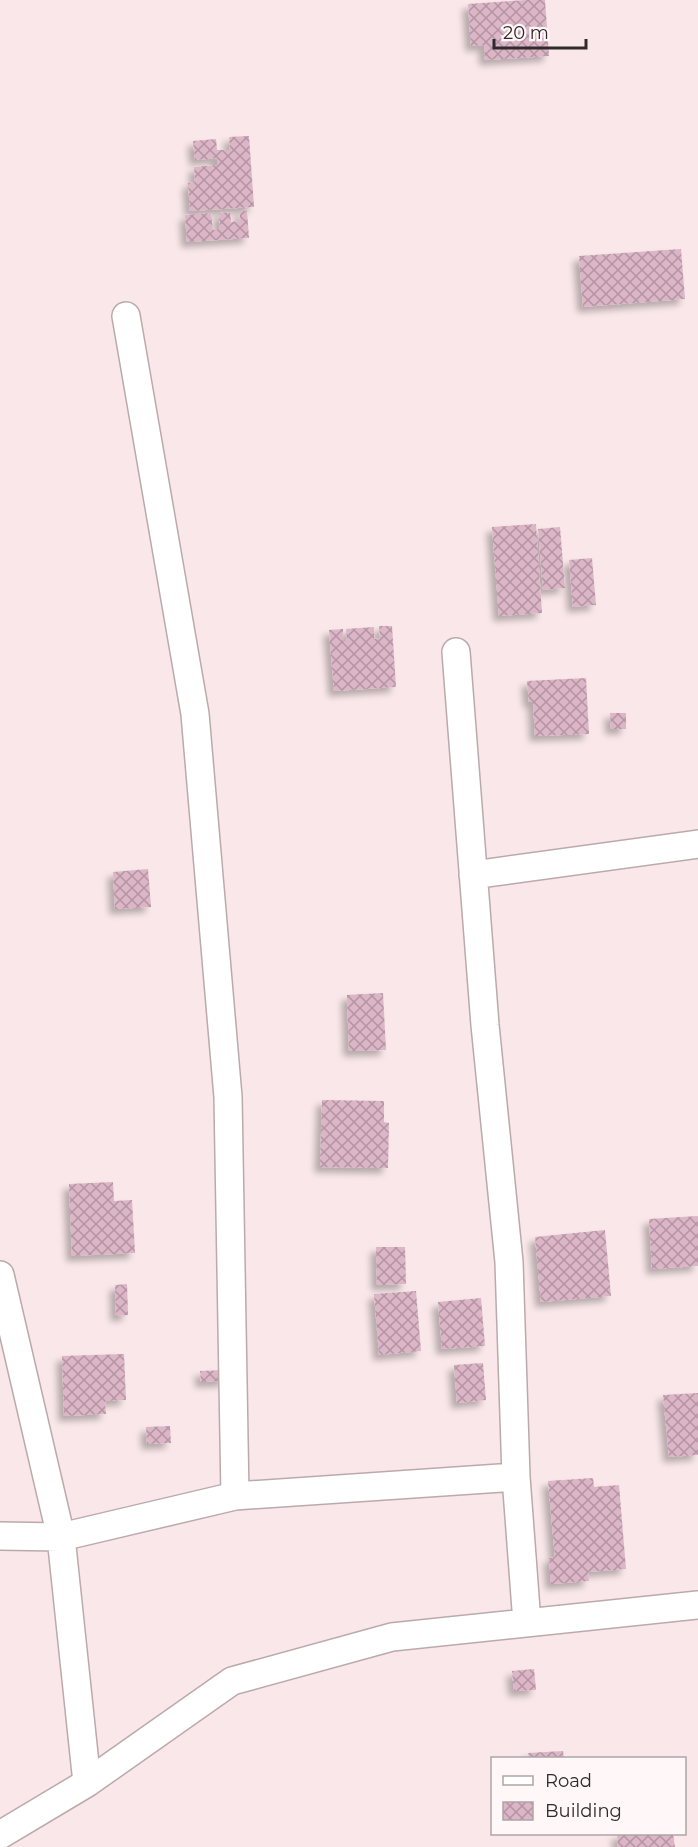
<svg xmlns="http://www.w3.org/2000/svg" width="698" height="1847" viewBox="0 0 698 1847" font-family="Montserrat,sans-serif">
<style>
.building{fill:url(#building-cross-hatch);filter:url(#shadow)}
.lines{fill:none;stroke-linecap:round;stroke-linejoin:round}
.street-casing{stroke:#bbaaab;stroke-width:30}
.street{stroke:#fff;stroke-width:27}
</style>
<defs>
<pattern id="building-cross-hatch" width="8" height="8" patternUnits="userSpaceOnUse" patternTransform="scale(1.5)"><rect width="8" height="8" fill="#dcb6c7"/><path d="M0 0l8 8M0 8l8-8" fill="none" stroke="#b394a2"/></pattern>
<filter id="shadow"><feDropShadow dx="-5.5" dy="5.5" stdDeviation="3" flood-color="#0004"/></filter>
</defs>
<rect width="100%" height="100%" fill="#f9e7e9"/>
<path class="building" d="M526 0H545L549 56 485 60 484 45 471 46 468 4Z
M249 136 254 207 190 211 188 183 195 182 194 167 217 165V158L195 160 193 141 216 139 217 150H230L229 137Z
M240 211H247L249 238 187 242 185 215 211 213 213 230 220 229 219 213 230 212 231 222 240 221Z
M681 249 685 299 583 307 579 256Z
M536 524 542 613 499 616 492 527Z
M560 527 565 588 543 590 538 529Z
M592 558 596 605 573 607 569 560Z
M379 626H392L396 687 334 691 329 630 343 629V641H347L346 629 374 627V639L380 638Z
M586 678 589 734 535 736 533 702H529L527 681Z
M610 713H626V729H611Z
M148 869 151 907 115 909 113 872Z
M383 993 386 1050 349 1051 347 995Z
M322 1100 384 1101V1122L389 1123 388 1168 320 1167Z
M113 1182 114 1201 132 1200 135 1253 72 1256 69 1184Z
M698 1216V1266L652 1269 649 1219Z
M605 1230 611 1296 541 1302 535 1237Z
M376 1247H405L406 1284 377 1285Z
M127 1284 128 1315 116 1316 115 1285Z
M416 1291 421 1351 379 1355 374 1294Z
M481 1298 485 1346 442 1349 438 1302Z
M124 1354 126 1400 105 1401 106 1414 64 1416 62 1356Z
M483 1363 486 1400 457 1403 454 1365Z
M226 1370V1381L201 1382 200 1371Z
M698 1393V1455L669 1457 663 1395Z
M170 1426 171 1443 147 1444 146 1427Z
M593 1478 594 1487 619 1485 626 1569 588 1572 589 1581 551 1584 549 1558 555 1557 548 1481Z
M534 1669 536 1690 514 1691 512 1671Z
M563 1751 564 1758H529L528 1753Z
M617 1834H673L675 1847H618Z"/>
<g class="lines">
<defs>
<path id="street" d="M126 316 195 714 228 1097 235 1496
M456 652 485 1025 509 1262 516 1477 527 1623
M473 875 698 844
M0 1275 61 1537 87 1783 0 1835
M0 1536 61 1537 235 1496 516 1477
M87 1783 232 1681 392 1637 698 1605"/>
</defs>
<use href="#street" class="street-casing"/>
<use href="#street" class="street"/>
</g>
<rect x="491" y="1757" width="195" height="78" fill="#fff7f8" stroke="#ada5a6" stroke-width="1.5"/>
<rect x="503" y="1776" width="30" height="9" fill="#ffffff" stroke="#ada5a6" stroke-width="1.5"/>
<text x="545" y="1787" font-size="18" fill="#312a2a">Road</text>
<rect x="503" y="1802" width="30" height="18" fill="url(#building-cross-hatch)" stroke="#ada5a6" stroke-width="1.5"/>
<text x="545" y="1817" font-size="18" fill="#312a2a">Building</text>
<path d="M494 39v9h92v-9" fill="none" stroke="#312a2a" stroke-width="3"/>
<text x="503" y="39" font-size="18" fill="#312a2a" stroke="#fff7f8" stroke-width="4.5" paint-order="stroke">20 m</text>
</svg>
